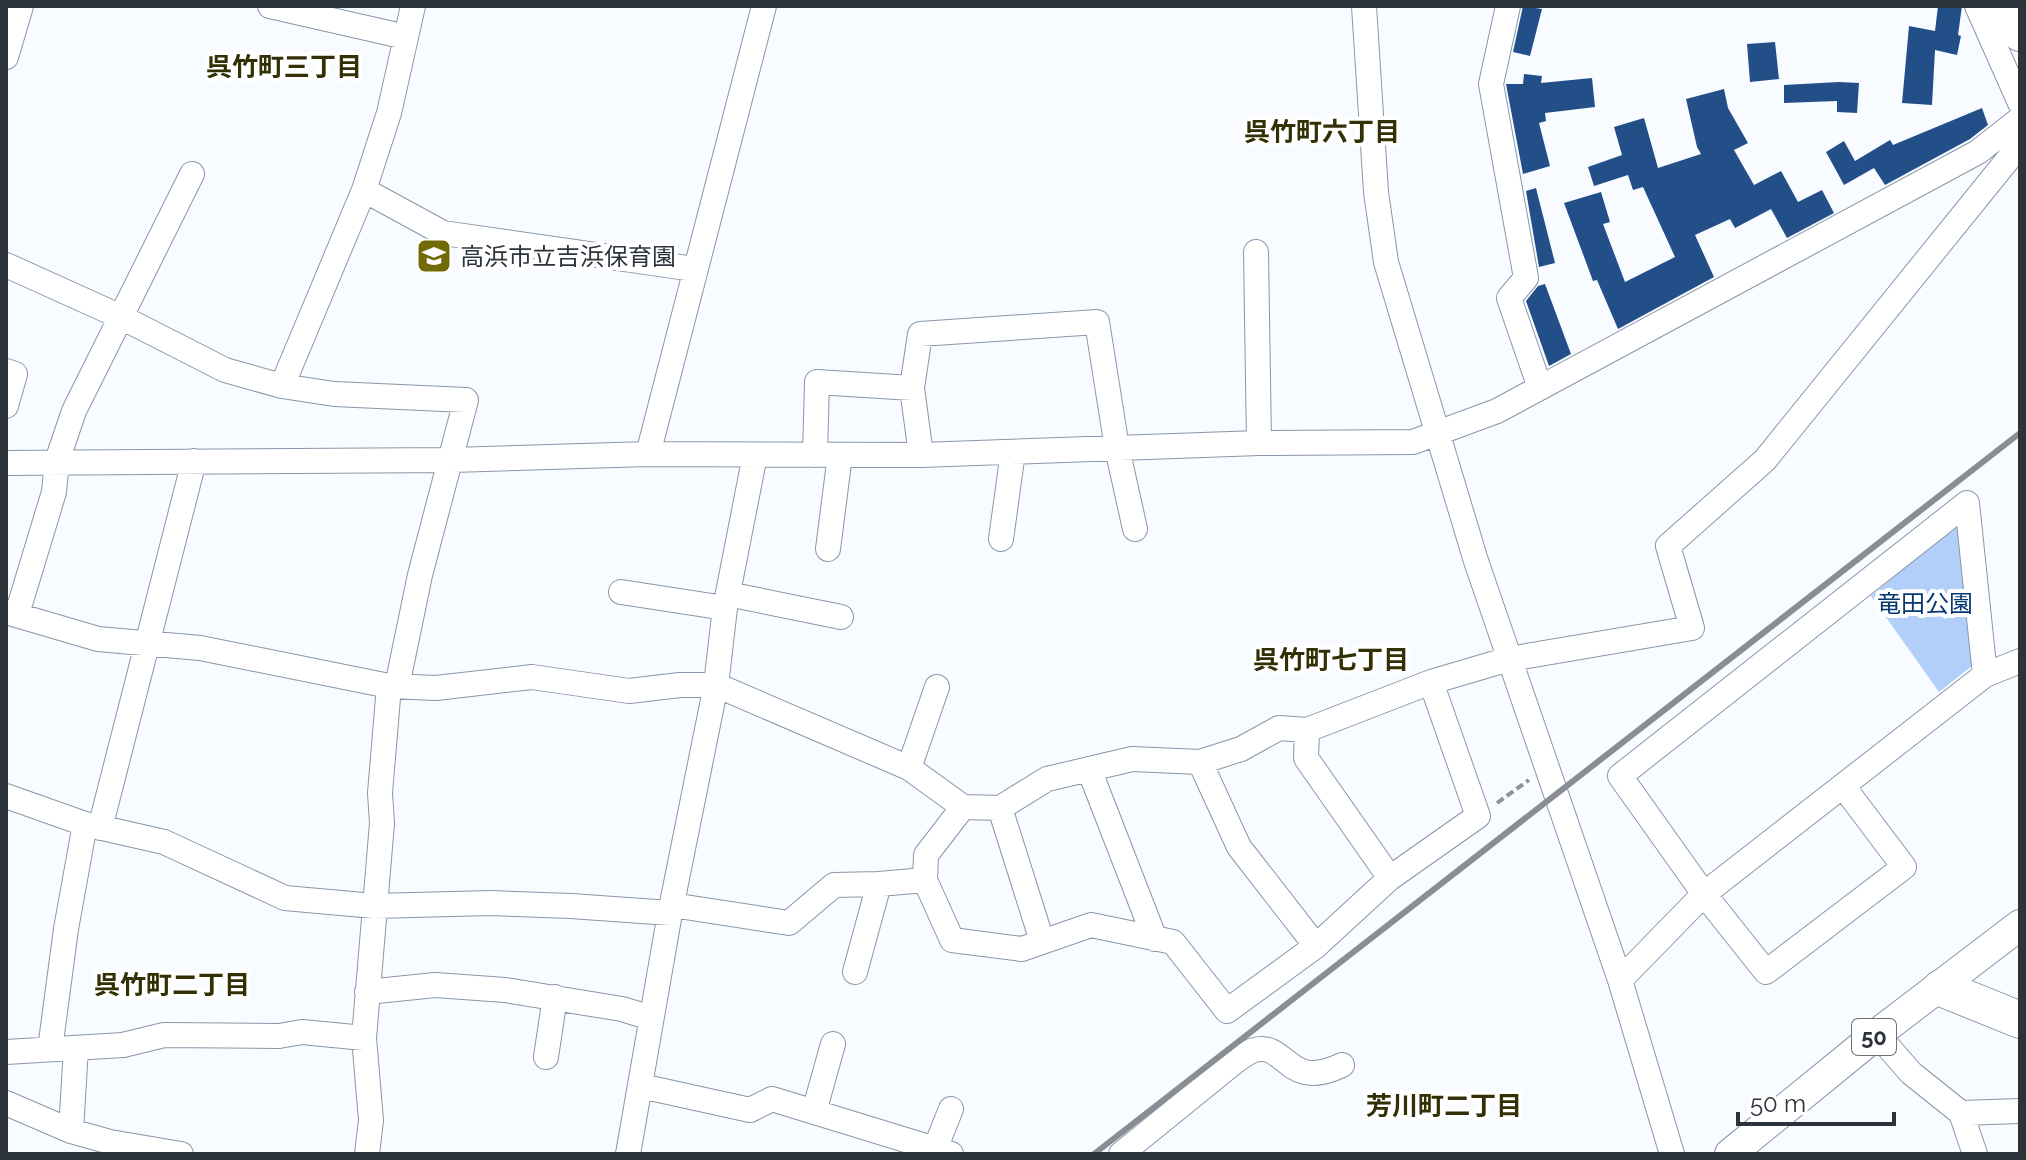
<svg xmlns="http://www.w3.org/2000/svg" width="2026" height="1160" viewBox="0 0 2026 1160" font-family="Raleway,'Noto Sans JP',sans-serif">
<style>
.green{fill:#b1cff8}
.building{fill:#234f89}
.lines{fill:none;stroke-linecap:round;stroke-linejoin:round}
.minor-casing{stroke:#8996a9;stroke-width:26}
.major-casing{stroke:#8996a9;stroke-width:32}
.highway-casing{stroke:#8996a9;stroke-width:38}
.path{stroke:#8f9399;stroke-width:4;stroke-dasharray:8 4;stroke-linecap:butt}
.minor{stroke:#fff;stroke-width:24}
.major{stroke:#fff;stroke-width:30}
.highway{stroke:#fff;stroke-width:36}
.rail{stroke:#898e94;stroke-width:6}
.labels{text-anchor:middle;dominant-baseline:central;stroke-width:8;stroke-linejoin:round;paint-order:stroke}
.shield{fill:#fff;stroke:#6c7076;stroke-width:2}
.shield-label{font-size:22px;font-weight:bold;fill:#2d333b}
.poi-label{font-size:24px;fill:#2d333b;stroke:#fff;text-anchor:start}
.park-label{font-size:24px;fill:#053770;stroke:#fff}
.neighbourhood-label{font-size:26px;font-weight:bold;fill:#323004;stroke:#fff}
</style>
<rect width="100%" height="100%" fill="#f8fbff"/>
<path class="green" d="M1958 522 1972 666 1939 692 1871 596Z"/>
<path class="building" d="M1523 6 1542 9 1530 56 1513 52Z
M1938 6H1962L1958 35 1961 36 1957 55 1935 50 1932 105 1902 103 1909 26 1935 31Z
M1775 42 1779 79 1750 82 1747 44Z
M1524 74 1542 76 1541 83 1592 78 1595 107 1545 113 1546 121 1539 123 1550 166 1523 174 1506 84H1523Z
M1839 82 1859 83 1857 113 1837 112V101L1784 103V85Z
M1724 89 1728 108 1748 143 1734 150 1754 185 1781 171 1798 202 1822 190 1834 213 1787 238 1771 209 1735 228 1730 219 1695 235 1714 277 1618 329 1597 280 1593 281 1564 203 1601 192 1610 222 1603 224 1625 282 1675 257 1643 187 1633 190 1628 175 1594 186 1588 167 1622 155 1614 127 1644 118 1658 168 1701 154 1697 147 1686 99Z
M1982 108 1988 125 1970 139 1885 185 1874 168 1844 185 1826 152 1844 141 1855 161 1890 140 1893 145Z
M1536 188 1555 263 1539 267 1526 191Z
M1545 284 1571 354 1549 366 1526 301 1538 286Z"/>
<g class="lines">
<defs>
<path id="minor" d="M270 6 406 37
M1364 6 1376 192 1386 262 1476 561 1620 980 1672 1154
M1508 6 1491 84 1526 278 1509 298 1540 388
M1977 6 2020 103
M6 57 21 6
M364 190 443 233 694 269
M1256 252 1259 443
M6 265 119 316 225 370 282 386 334 394 466 400 420 575 397 686
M6 371 15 374 6 406
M282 386 364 190 389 113 413 6
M912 388 921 455
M648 454 764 6
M815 455 817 382 912 388 920 334 1097 322 1117 448 1135 529
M6 463 452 460 648 454 921 455 1259 443 1413 442 1497 411 1978 152 2020 119
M1001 539 1013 452
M828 549 840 455
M621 592 725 608
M728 594 841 617
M6 612 98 639 200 648 389 686 436 688 532 677 629 691 680 685H716L909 768 963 807
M17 614 54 492 57 461 74 411 192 174
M1985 675 1967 503 1620 776 1704 894 1985 675 2020 661
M1431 682 1478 816 1390 878 1306 758 1307 730 1431 682 1509 659 1692 628 1668 546 1765 460 2014 152 2020 141
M1200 762 1241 749 1279 728 1307 730
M909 768 937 687
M1089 769 1155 939
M6 796 85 824 164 842 285 898 374 906 491 903 571 906 670 913
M1000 808 1047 779 1132 759 1200 762 1239 847 1316 946
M100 828 194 461
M672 905 789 923 834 885 879 884
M1042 941 1000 808 963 807 926 855 925 880 952 940 1022 949 1091 925 1173 942 1227 1011 1316 946 1390 878
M855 972 879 884 925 880
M1620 980 1704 894 1766 972 1904 867 1843 786
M367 992 435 985 505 990 622 1009 651 1018
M1877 1034 1911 1073 1961 1113 1975 1154
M50 1049 66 929 85 824
M6 1052 123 1045 164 1035 279 1036 302 1032 364 1038
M546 1057 555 997
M641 1086 750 1110 772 1099 935 1149
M6 1103 71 1131 110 1142 181 1154
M814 1112 833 1044
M1961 1113 2020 1111
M71 1131 76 1048
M367 1154 371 1120 364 1038 382 823 380 793 389 686
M628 1154 670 913 716 685 725 608 755 455
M951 1154 935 1149 951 1109
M1121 1154 1237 1060C1242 1057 1248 1052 1254 1050 1287 1041 1286 1092 1342 1065"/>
<path id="major" d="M1730 1154 1877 1034 2020 925"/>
<path id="highway" d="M2008 6 2020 33
M1941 988 2020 1020"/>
</defs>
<use href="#minor" class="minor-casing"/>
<use href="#major" class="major-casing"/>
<use href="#highway" class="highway-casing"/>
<path class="path" d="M1497 803 1529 780"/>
<use href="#minor" class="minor"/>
<use href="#major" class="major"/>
<use href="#highway" class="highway"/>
<path class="rail" d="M1094 1154 2020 433"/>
</g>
<defs>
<symbol id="school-square" viewBox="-11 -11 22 22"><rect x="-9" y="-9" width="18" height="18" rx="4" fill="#706b06" stroke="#fff"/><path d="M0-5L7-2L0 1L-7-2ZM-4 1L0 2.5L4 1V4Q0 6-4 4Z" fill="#fff"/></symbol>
</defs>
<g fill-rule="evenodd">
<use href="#school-square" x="414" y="236" width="40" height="40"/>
</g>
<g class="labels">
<rect class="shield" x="1852" y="1019" width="44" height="36" rx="6"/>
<g class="shield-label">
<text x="1874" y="1037">50</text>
</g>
<g class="poi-label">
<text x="460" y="256">高浜市立吉浜保育園</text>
</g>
<g class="park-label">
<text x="1925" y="603">竜田公園</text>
</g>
<g class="neighbourhood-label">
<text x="284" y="67">呉竹町三丁目</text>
<text x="1322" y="132">呉竹町六丁目</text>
<text x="1331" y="660">呉竹町七丁目</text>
<text x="172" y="985">呉竹町二丁目</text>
<text x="1444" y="1106">芳川町二丁目</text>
</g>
</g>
<rect width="2026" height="1160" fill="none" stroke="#2d333b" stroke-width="16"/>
<path d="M1738 1112v12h156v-12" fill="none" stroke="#2d333b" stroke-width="4"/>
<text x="1750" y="1112" font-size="24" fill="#2d333b" stroke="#ffffff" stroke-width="6" paint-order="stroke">50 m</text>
</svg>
